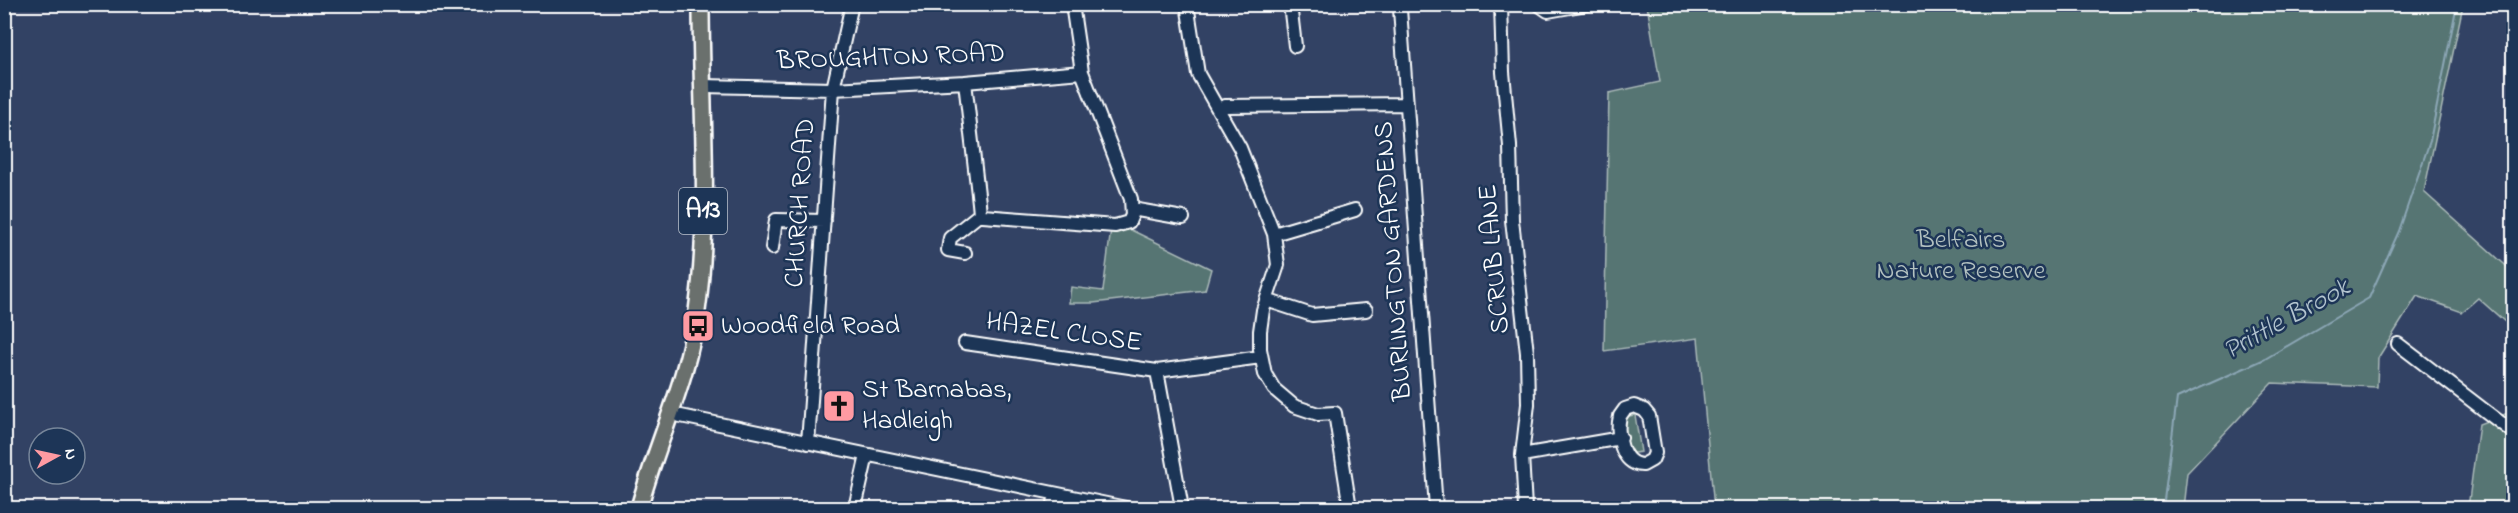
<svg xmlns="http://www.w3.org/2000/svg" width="2518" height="513" viewBox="0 0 2518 513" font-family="'Indie Flower',sans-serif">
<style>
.green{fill:#577573;stroke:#abbab9;stroke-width:1.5}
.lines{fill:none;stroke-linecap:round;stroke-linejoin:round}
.stream{stroke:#8ca7b6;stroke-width:2}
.minor-casing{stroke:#fff;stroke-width:16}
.major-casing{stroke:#fff;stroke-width:20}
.minor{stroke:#1d3557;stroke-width:12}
.major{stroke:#6b706d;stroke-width:15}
.labels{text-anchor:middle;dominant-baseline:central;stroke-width:5;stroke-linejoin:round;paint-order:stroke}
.shield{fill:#1d3557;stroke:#bbc2cd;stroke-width:1.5}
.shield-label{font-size:26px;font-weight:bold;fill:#fff}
.street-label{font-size:27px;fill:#fff;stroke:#1d3557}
.park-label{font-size:27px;fill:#b3c1c0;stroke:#1d3557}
.poi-label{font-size:27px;fill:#fff;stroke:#1d3557;text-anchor:start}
.water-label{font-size:28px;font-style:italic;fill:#b3c4cf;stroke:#1d3557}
</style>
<rect width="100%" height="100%" fill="#324264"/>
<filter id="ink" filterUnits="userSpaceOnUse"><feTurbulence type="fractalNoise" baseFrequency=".0167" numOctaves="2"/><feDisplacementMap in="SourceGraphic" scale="12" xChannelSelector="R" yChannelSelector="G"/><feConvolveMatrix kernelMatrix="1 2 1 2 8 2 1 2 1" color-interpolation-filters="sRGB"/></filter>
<g filter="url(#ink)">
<path class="green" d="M1647 5H2463L2424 192 2513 272V329L2478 298 2462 312 2417 296 2378 358 2377 387 2272 383 2187 473 2183 508H1714L1698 338 1604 351 1609 93 1660 82Z
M1127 228 1211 269 1205 290 1093 303H1069L1071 287 1103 291 1111 229Z
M2513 411V508H2468L2479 424Z
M1635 415 1641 452 1627 454 1622 417Z"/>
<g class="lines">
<path class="stream" d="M2163 508 2177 398 2265 359 2369 298 2399 231 2430 141 2457 4"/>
<defs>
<path id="minor" d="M1187 4 1198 74 1240 148 1274 234 1278 265 1263 310 1260 331V349L1265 374 1274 389 1294 406 1318 414 1335 413 1350 508
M1290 4 1295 46
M1501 4 1503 72 1510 146 1512 220 1527 353 1528 404 1522 455 1525 508
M1538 4 1548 11 1587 4
M1400 9 1436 508
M965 82 979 203 980 214 983 216 1115 226 1129 222 1132 215 1131 199 1082 72 1072 4
M702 86 833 89 965 82 1082 72
M1218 109 1225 106 1407 104
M1132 209 1183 218
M1274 234 1355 210
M772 248 776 220 824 221
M965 253 948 250 950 238 980 214
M1266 300 1312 315 1366 310
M965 343 1157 371 1261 357
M2398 344 2514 433
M1157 371 1182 508
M1634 406 1644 410 1649 416 1655 453 1652 460 1643 465C1621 466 1616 433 1620 416L1625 409Z
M671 414 1126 508
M808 443 833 89 852 4
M1522 455 1621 438
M855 508 867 455
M1053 508 1056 494"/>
<path id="major" d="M639 508C657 442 688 380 697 311 711 210 701 106 701 4"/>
</defs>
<use href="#minor" class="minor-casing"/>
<use href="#major" class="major-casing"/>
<use href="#minor" class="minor"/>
<use href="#major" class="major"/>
</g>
</g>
<defs>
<symbol id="bus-square" viewBox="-11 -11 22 22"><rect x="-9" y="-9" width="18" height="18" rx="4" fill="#ff9aa2" stroke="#1d3557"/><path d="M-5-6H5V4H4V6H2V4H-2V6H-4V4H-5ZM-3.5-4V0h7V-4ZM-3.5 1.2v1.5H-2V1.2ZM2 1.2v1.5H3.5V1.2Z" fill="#111"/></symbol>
<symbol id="church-square" viewBox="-11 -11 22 22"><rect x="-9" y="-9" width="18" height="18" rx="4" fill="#ff9aa2" stroke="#1d3557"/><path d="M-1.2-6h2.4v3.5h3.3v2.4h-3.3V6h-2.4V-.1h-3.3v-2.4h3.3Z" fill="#111"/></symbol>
</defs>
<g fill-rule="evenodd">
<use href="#bus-square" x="679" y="307" width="38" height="38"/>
<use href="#church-square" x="820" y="387" width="38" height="38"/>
</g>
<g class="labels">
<rect class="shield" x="679" y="188" width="48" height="46" rx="4.5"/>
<g class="shield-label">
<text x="703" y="211">A13</text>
</g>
<g class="street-label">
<text transform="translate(891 58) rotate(-2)">BROUGHTON ROAD</text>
<text transform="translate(801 203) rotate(-86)">CHURCH ROAD</text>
<text transform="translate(1495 259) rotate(-95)">SCRUB LANE</text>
<text transform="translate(1394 261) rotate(-94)">BURLINGTON GARDENS</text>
<text transform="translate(1064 333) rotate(8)">HAZEL CLOSE</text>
</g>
<g class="park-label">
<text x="1961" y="240">Belfairs<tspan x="1961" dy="31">Nature Reserve</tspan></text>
</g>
<g class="poi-label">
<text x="721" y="326">Woodfield Road</text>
<text x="862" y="390">St Barnabas,<tspan x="862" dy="31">Hadleigh</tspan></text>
</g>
<g class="water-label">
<text transform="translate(2287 320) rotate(-29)">Prittle Brook</text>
</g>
</g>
<rect width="2518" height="513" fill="none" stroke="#1d3557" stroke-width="24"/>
<rect x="12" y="12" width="2494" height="489" fill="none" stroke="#fff" stroke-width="2" filter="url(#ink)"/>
<g transform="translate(57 456) rotate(82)"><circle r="28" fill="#1d3557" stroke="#77869a" stroke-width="1.5"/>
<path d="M0-4.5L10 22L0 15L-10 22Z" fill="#ff9aa2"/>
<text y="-9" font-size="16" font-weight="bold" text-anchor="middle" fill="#ffffff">N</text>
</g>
</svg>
